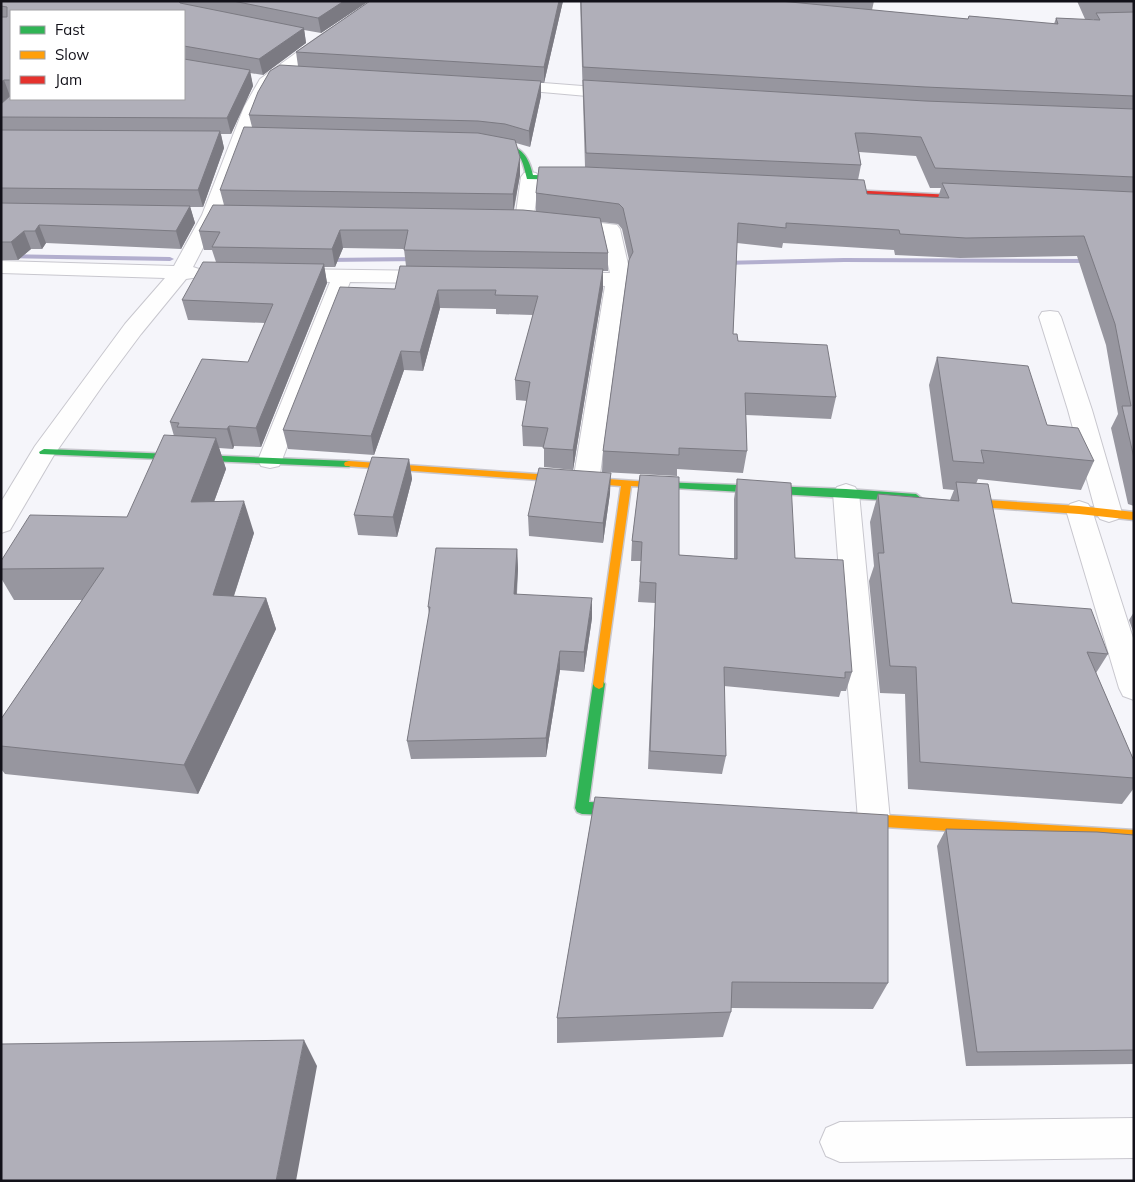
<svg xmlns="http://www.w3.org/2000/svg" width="1135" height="1182" viewBox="0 0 1135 1182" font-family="Mulish,sans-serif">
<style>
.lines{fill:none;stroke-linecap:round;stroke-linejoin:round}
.stream{fill:#b2aece;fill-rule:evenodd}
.street-casing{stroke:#c8c7ce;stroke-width:2}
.fast-casing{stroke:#c8c7ce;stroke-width:3}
.slow-casing{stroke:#c8c7ce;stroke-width:3}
.jam-casing{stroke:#c8c7ce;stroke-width:3}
.street{fill:#fefefe;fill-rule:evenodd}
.fast{fill:#30b455;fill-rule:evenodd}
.slow{fill:#ff9f0a;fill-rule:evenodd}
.jam{fill:#e5322d;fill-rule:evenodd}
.wall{fill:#97969f;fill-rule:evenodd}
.shaded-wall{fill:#7b7a82}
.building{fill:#b0afb9;stroke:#7b7a82}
</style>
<rect width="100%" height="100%" fill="#f5f5fa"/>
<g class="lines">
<path class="stream" d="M1 254 170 257 174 259 170 261 1 258Z
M419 257H422V261L325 262 321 260 325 258Z
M844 258 1092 259 1096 261 1092 263 844 262 721 265 717 263 721 261Z"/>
<defs>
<path id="street" d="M373 1H390L328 43 272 85 260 107 247 141 220 215 193 267 199 269 202 273 199 277 186 279 141 334 103 385 54 455 10 530 1 533V502L35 446 125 324 165 278 1 273V261L174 266 202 215 244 107 260 79 318 37Z
M504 80 621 89 627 91 629 94 627 97 621 99 498 88 496 85 498 82Z
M530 172 536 173 539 177 534 215 617 225 620 229 630 273 626 280 620 323 599 482 595 488 586 490 577 488 573 482 605 286 558 283 555 279 558 275 565 273H610L601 234 517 224 515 220 521 177 524 173Z
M288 269 435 271 442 273 445 277 442 281 435 283 350 282 282 460 279 466 270 468 261 466 258 460 330 282 281 279 278 275 281 271Z
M1050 311 1058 312 1061 317 1092 410 1122 513 1118 519 1109 522 1100 519 1096 513 1068 410 1039 317 1042 312Z
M846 484 855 487 859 493 890 820 886 830 874 834 862 830 858 820 833 493 837 487Z
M1079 501 1088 504 1092 510 1134 641V700L1123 696 1119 688 1066 510 1070 504Z
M1134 1118V1158L840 1162 826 1156 820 1142 826 1128 840 1122Z"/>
<path id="fast" d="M481 142C509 144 526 143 533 175L575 176 579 178 575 180 527 179C525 172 524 165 521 159 513 144 492 148 479 145V143Z
M44 449 349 461 354 464 349 467 40 454 39 452Z
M660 482 846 489 916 494 921 498 916 502 656 487 655 485 656 483Z
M599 679 603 681 605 684 589 802 630 804 635 806 637 810 635 814 630 816 582 814 577 812 575 808 593 684 595 681Z"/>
<path id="slow" d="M349 461 664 483 665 485 664 487 660 488 631 486 603 687 599 689 595 687 593 684 621 486 345 466 344 464 345 462Z
M956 498 1079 506 1134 512V520L1079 514 952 505 951 502Z
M851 813 1134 830V842L851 825 846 823 844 819 846 815Z"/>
<path id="jam" d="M828 189 975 196 979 198 975 200 831 193H828Z"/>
</defs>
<use href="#street" class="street-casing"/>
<use href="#fast" class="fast-casing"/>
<use href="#slow" class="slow-casing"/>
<use href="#jam" class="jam-casing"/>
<use href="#street" class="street"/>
<use href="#fast" class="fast"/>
<use href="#slow" class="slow"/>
<use href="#jam" class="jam"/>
</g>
<path class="wall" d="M1 1H369L321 33 304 30 306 43 263 75 250 73 253 86 231 134H221L224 148 203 207H190L195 223 181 249 46 243 42 249H31L18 260H1V104L11 96 1 104ZM11 11H184V99H11Z
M370 1H563L544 83H541V96L530 147 516 143 520 175 514 210 536 211V193L585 167 580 1H874L872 10 968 19 969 16 1054 24 1056 18 1094 20V19H1085L1077 1H1134V506L1128 504 1111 428 1118 414 1106 345 1077 256 960 258 895 255 894 250 783 243 782 248 737 243 733 334 738 341 836 397 831 419 746 415 747 451 743 473 677 469V476L602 472 603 451 629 260 622 229 618 224 601 222 608 253V271H603V288L573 470 544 467V447L523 446 522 426 527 401 516 400 515 380 533 315 496 314V309L440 308 423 371 404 370 374 455 288 449 283 430 395 289 406 266 404 249 343 248 335 267H324L327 283 261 447 234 446 233 449 219 448 226 469 214 502 254 533 234 596 266 598 276 629 198 794 5 774 1 769V719L82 600H14L1 578V561L127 517 174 436 170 422 248 362 265 323 188 320 182 300 216 262 212 250H204L199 231 224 205 220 190 252 127 249 115 298 66 296 52ZM859 152 916 156 930 188H941L938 198 867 194 858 180 861 165Z
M937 357 1047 425 1094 461 1081 490 978 479 976 484 1012 603 1108 654 1096 673 1134 761V788L1122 804 908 789 905 694 880 693 869 581 874 566 870 522 878 494 950 500 954 490 943 489 929 385Z
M409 459 412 479 397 537 358 535 354 515Z
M640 475 679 555 734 559V499L737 479 795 558 852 672 846 691H841L839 697 724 686 726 756 722 774 648 769 655 603 638 602 641 561H631L632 541Z
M610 493 603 543 529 536 528 516Z
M517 549 518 569 517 594 592 618 584 672 560 670 546 757 411 759 407 741 429 614 428 607Z
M1134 612V634L1129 620Z
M595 797 888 983 873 1009 731 1008V1012L723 1037 557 1043V1018Z
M946 829 1134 835V1064L966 1066 937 846Z"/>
<path class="shaded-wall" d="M344 1H369L321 33 318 18Z
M559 1H563L544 83V67Z
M304 28 306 43 263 75 259 59Z
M250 70 253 86 231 134 227 118Z
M4 80 10 96 1 104V82Z
M541 81V96L530 147 529 131Z
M220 131 224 148 203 207 198 190Z
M520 157V175L513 212V194Z
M190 206 195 223 181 249 176 231Z
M39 225 46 243 42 249 35 231Z
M340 230 343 248 335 267 332 249Z
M24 231 31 249 18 260 11 242Z
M324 264 327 283 261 447 256 428Z
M603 269V288L573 470V450Z
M438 290 440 308 423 371 420 352Z
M401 351 404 370 374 455 371 436Z
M229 426 234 446 233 449 227 429Z
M216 438 226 469 202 534 191 502Z
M409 459 412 479 397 537 393 517Z
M611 473 610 493 603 543V523Z
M244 501 254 533 224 626 213 595Z
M517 549 518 569 515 614 514 594Z
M266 598 276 629 198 794 184 765Z
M592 598V618L584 672V652Z
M560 651V670L546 757V738Z
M304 1040 317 1066 296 1181H276Z"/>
<path class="building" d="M1 1H179L180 3 304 28 259 59 184 46V11H11V80H4L1 82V17H7V7L1 6Z
M233 1H344L318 18Z
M370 1H559L544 67 296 52Z
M581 1H780L968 19 969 16 1058 24 1056 18 1100 20 1096 13 1134 12V96L925 87 583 67Z
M184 59 250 70 227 118 1 117V104L11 95V99H184Z
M280 65 541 81 529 131 505 124 478 121 249 115 258 92 270 71Z
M583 80 925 101 1134 109V177L935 168 921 137 864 133H855L861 165 586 153Z
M244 127 478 133 515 140 520 157 513 194 220 190Z
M1 130 220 131 198 190 1 188Z
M539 167H586L864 180 867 194 949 198 942 183 1134 192V458L1122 406H1131L1115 324 1084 236 966 238 900 234 899 230 786 223V228L738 223 733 334H737L738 341 827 345 836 397 745 393 747 451 679 448V455L603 451 629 260 633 252 623 208 619 204 536 193Z
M1 203 190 206 176 231 39 225 35 231H24L11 242H1Z
M213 205 523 210 600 218 608 253 404 250 408 230H340L332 249 212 247 220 232 199 231Z
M203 262 324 264 256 428 229 426 227 429 177 427 179 423 170 422 202 359 248 362 273 304 182 300Z
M400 266 603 269 573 450 543 448 548 428 522 426 530 382 515 380 538 296 495 295 496 290H438L420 352 401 351 371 436 283 430 340 287 395 289Z
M937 357 1028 366 1047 425 1078 428 1094 461 981 450 984 463 953 461Z
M164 435 216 438 191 502 244 501 213 595 266 598 184 765 1 746V719L104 568 1 569V561L30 515 127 517Z
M372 457 409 459 393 517 354 515Z
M539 468 611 473 603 523 528 516Z
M640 475 679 477V555L737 559V479L791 483 795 558 843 560 852 672H845V678L724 667 726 756 650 751 656 583 640 582 642 542 632 541Z
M956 482 988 484 1012 603 1091 609 1108 654 1087 652 1134 761V778L920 762 916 667 890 666 878 553H884L878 494 959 501Z
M436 548 517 549 514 594 592 598 584 652 560 651 546 738 407 741 430 607H428Z
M595 797 888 815V983L732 982 731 1012 557 1018Z
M946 829 1097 832 1134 835V1050L977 1052Z
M304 1040 276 1181H1V1044Z"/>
<rect width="1135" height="1182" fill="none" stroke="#121119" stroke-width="5"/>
<rect x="10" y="10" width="175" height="90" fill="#ffffff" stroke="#a0a0a3"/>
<rect x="20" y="26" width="25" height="8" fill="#30b455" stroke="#a0a0a3"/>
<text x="55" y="35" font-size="15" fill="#121119">Fast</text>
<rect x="20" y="51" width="25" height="8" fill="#ff9f0a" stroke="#a0a0a3"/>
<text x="55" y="60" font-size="15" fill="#121119">Slow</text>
<rect x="20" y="76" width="25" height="8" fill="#e5322d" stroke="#a0a0a3"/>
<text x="55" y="85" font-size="15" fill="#121119">Jam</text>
</svg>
